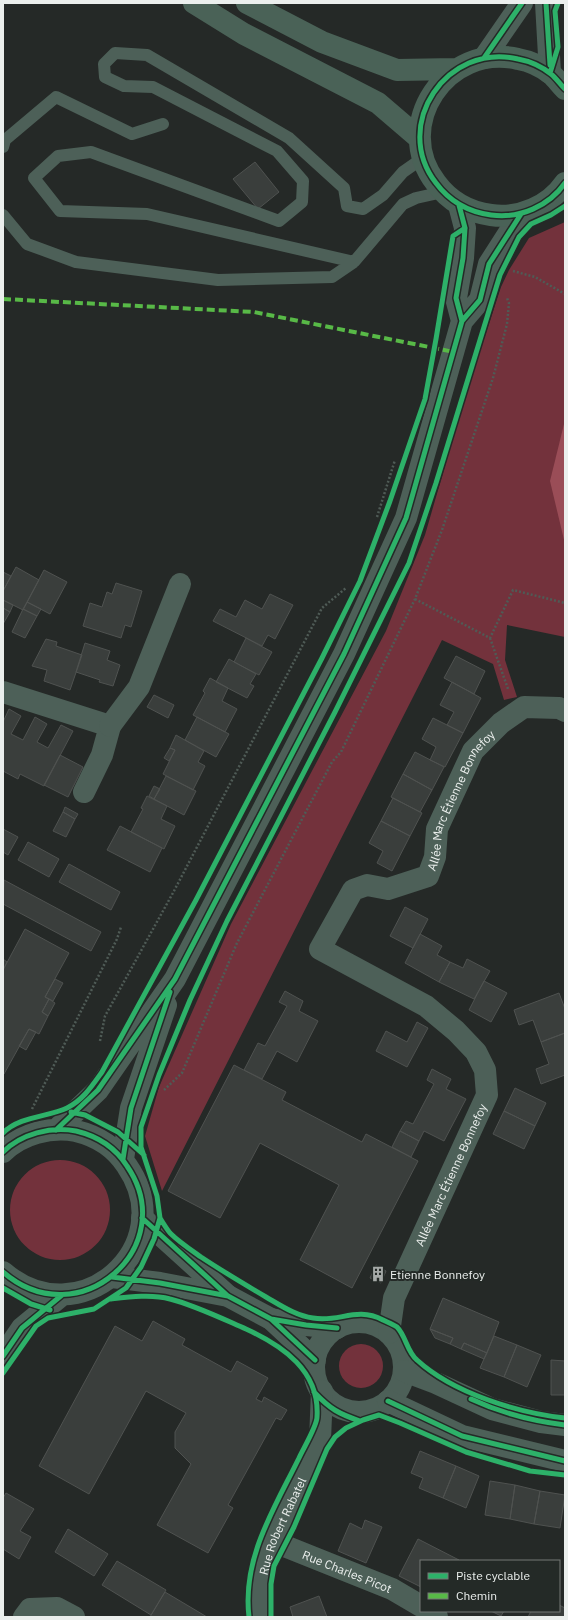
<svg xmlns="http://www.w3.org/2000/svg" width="568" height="1620" viewBox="0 0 568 1620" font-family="'IBM Plex Sans',sans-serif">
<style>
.green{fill:#73323c}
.water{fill:#9a4d57}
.building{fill:#3a3e3c;stroke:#4f5250}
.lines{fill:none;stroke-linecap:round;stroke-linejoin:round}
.path{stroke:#4f5b56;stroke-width:2.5;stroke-dasharray:2 2;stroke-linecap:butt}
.service{stroke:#4d6058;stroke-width:12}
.minor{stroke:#4d6058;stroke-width:22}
.tertiary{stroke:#4d6058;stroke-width:22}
.secondary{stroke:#4a6257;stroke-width:22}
.quiet{stroke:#58b947;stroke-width:4;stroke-dasharray:8 4;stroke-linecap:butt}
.cycleway-casing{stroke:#242a27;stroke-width:8}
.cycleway{stroke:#2db169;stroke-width:5}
.labels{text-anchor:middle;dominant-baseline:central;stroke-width:4;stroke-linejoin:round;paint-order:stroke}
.street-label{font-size:12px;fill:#ebefed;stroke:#242a27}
.poi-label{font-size:12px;fill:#ebefed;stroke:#242a27;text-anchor:start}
</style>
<rect width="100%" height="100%" fill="#252927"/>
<path class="green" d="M565 222V637L507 625 505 660 517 697 504 700 493 664 442 640 162 1191 145 1136 159 1087 231 924 386 631 425 535 465 397 501 287 509 270 529 238Z
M10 1210a50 50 0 1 1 100 0a50 50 0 1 1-100 0Z
M339 1366a22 22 0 1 1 44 0a22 22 0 1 1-44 0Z"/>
<path class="water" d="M565 420V544L550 481Z"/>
<path class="building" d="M255 162 279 192 258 209 233 179Z
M16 567 39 580 23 610 3 600V591Z
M44 570 67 582 50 614 27 602Z
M3 572 11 576 3 591Z
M116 583 142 591 131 627 125 625 121 638 83 626 90 603 102 607 107 592 112 594Z
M270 594 293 605 275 639 268 635 262 646 213 621 220 609 236 617 245 600 262 609Z
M3 600 13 605 10 612 3 608Z
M27 602 41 609 37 616 23 609Z
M3 608 10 612 3 624Z
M23 609 37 616 25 638 12 632Z
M246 638 272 652 259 675 234 662Z
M46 639 57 642 56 646 82 655 70 690 44 681 47 670 32 666Z
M85 643 110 651 107 660 120 665 113 686 99 682 100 680 76 672Z
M456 656 485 671 474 694 444 678Z
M229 659 256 674 250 684 254 686 247 698 216 682Z
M210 678 228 688 222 701 237 709 225 732 193 715 205 693 203 691Z
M452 682 481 698 463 733 447 725 454 712 440 705Z
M154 695 174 705 168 718 147 707Z
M9 709 21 716 11 734 23 740 35 717 47 724 37 742 48 748 61 725 73 731 44 786 20 774 18 779 3 771V722Z
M197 717 229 734 216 757 185 740Z
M433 718 463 733 445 767 430 760 436 747 422 739Z
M176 735 204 751 198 762 205 766 193 790 163 774 175 750 170 748Z
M170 748 175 750 169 761 164 758Z
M415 752 444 767 432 790 403 774Z
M60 755 83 767 68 797 44 785Z
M403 774 432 790 420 812 391 797Z
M166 776 196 791 184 815 154 799Z
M154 786 160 789 154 799 149 796Z
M147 796 167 806 161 819 175 826 164 849 131 832 143 809 141 808Z
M393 798 422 813 410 836 381 821Z
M65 807 78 814 75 819 63 812Z
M63 812 75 819 66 837 53 831Z
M381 821 410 836 392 871 377 863 383 851 369 843Z
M120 826 162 848 150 872 107 850Z
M3 829 18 837 8 855 3 852Z
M28 842 59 859 49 877 18 860Z
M69 864 120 892 111 910 59 882Z
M4 880 101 932 91 951 3 904Z
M405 907 428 919 413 948 390 936Z
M25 929 69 953 45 997 49 999 42 1012 48 1016 39 1034 29 1029 4 1074 3 1073V970Z
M420 934 442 946 437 955 450 962 439 982 405 963Z
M3 959 7 962 3 970Z
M467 959 490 971 474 999 439 982 450 962 463 968Z
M55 979 63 983 53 1001 45 997Z
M484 981 507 993 491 1022 469 1010Z
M285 991 303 1001 299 1011 318 1021 297 1062 277 1051 262 1079 244 1070 258 1043 265 1046 287 1006 279 1002Z
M559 993 565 1009V1033L541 1042 533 1020 519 1025 514 1010Z
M49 999 55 1003 48 1016 42 1012Z
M417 1022 428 1028 407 1067 376 1051 386 1031 407 1042Z
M29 1029 36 1032 26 1050 19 1046Z
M565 1033V1075L541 1084 536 1069 549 1064 541 1042Z
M234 1065 286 1092 282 1100 362 1142 366 1134 418 1161 352 1288 300 1260 339 1185 260 1143 220 1218 168 1191Z
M432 1069 451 1079 446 1089 466 1099 444 1141 424 1131 419 1141 400 1131 406 1121 413 1124 434 1084 427 1080Z
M515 1088 546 1103 535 1126 504 1111Z
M504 1111 535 1126 524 1149 493 1134Z
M400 1131 419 1141 411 1157 392 1147Z
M376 1265 386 1271 381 1283 370 1278Z
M443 1298 499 1322 487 1353 464 1343 461 1349 450 1344 453 1338 430 1329Z
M153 1321 185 1339 182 1345 231 1372 237 1361 268 1378 256 1399 262 1402 264 1397 287 1410 281 1420 276 1418 228 1505 233 1508 208 1553 157 1525 191 1464 175 1448V1432L186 1413 146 1391 89 1494 39 1466 115 1326 142 1341Z
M430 1329 453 1338 450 1344 435 1338Z
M494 1336 517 1345 504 1377 480 1368Z
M464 1343 487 1353 484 1359 461 1349Z
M517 1345 541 1355 527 1387 504 1377Z
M551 1360 565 1361V1395H551Z
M420 1451 456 1466 443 1498 419 1488 423 1478 411 1473Z
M456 1466 479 1476 466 1508 443 1498Z
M490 1481 515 1485 510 1519 485 1515Z
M515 1485 540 1491 534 1524 510 1519Z
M540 1491 565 1495 560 1528 534 1524Z
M6 1493 34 1509 20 1531 31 1537 19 1559 3 1549V1498Z
M365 1520 382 1527 366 1563 338 1551 350 1523 362 1529Z
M68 1529 108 1554 94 1576 55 1552Z
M418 1539 459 1560 421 1561V1587L399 1576Z
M117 1561 166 1590 151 1615 102 1585Z
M165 1592 207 1617H150Z
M319 1596 327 1617H293L290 1607Z
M559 1605 565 1608V1617H528L531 1611H559Z
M491 1611H504L501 1616Z"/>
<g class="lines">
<path class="path" d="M513 271 535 277 565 294
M377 517 395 460
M415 599 490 638 513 590 565 603
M490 638 508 689
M100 1041 105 1016 174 891 322 608 346 588
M164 1090 182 1073 237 943 332 762 341 752 415 599 442 530 493 378 507 324 509 303 507 298
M32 1109 117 939 121 927"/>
<path class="service" d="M3 147 5 140 56 97 132 134 163 124
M423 158 403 172 383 195 363 209 347 206 344 188 289 138 147 55 115 53 104 64 105 77 124 86 153 87 277 151 303 181 302 202 279 221 91 152 58 156 34 178 60 211 147 214 354 262 403 204 416 198 443 192
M3 215 27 244 76 262 218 280 332 277 354 262"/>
<g class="minor">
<path d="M3 692 110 726 102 755 84 792"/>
<path d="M110 726 139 687 180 584"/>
<path d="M142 1218 228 1296"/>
<path d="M112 1277 160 1283 228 1296 271 1319 315 1360"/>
<path d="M271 1319 306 1325 337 1328"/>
<circle cx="359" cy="1367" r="45"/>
<path id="s1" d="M389 1333 394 1298 487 1095 485 1070 476 1052 456 1031 426 1006 320 949 353 890 367 885 388 889 428 876 435 857 437 829 473 751 501 723 524 707 559 708 565 711"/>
<path d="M404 1371 436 1383 492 1409 541 1422 565 1425"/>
<path d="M388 1401 462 1436 565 1461"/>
<path id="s2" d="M272 1541 392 1589 421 1606"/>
<path d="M430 1611 437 1617"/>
<path d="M24 1617 30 1609 57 1608 74 1617"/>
<path id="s3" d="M263 1617 262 1576 272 1541 320 1440 322 1391"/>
</g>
<path class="tertiary" d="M546 3 550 73
M484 58 522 3
M459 205 465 228 463 258 456 298 462 321
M56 1130 98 1090 175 979 344 654 406 518 462 321 480 300 489 264 521 214
M3 1152C21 1134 51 1126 76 1131 97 1136 115 1147 127 1166 182 1246 79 1338 3 1272
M123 1159 131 1108 166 1005
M3 1356 22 1328 62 1295"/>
<path class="secondary" d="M194 3 244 34 378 103 420 139
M247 3 322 42 397 70 456 69
M565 89C560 84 556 78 551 74 541 66 529 61 518 59 447 42 391 125 436 183 450 202 469 212 491 215 520 219 549 206 565 183"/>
<path class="quiet" d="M3 299 254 312 454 352"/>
<defs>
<path id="cycleway" d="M546 3 550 65
M484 58 522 3
M550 73 558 47 555 11 558 3
M565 89C560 84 556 78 551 74 541 66 529 61 518 59 447 42 391 125 436 183 450 202 469 212 491 215 520 219 549 206 565 183
M459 205 465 228 463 258 456 298 462 321
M71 1112 85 1115 118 1132 144 1155
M56 1130 98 1090 175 979 344 654 406 518 462 321 480 300 489 264 521 214
M3 1133C20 1116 48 1117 67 1108 83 1100 92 1086 102 1072L196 900 322 658 360 581 390 501 425 399 436 339 453 236 465 228
M3 1152C21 1134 51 1126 76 1131 97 1136 115 1147 127 1166 182 1246 79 1338 3 1272
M123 1159 131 1108 170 992
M142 1218 228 1296
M160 1218C163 1223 166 1228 170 1233 179 1242 191 1250 201 1257 222 1271 244 1284 266 1297 280 1305 296 1316 313 1318 339 1323 356 1306 383 1320 387 1322 393 1324 397 1327 406 1336 407 1352 417 1360 453 1393 518 1413 565 1418
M112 1277 160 1283 228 1296 271 1319 315 1360
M3 1288 31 1304 50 1310
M110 1299C128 1297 152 1294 170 1299 194 1305 223 1319 246 1329 283 1346 320 1371 317 1417 317 1426 303 1449 299 1458 274 1509 242 1558 249 1617
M271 1319 306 1325 337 1328
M3 1356 22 1328 62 1295
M3 1373 36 1326 48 1318 94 1309 126 1288 141 1267 154 1239 160 1218 157 1196 141 1147V1127L159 1075 190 1000 227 921 335 712 409 563 436 483 500 275 519 237 531 224 551 215 565 206
M314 1392C330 1409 339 1414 360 1421
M471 1399C501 1413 532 1421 565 1425
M388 1401 462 1436 565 1461
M271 1617V1584L274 1566 294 1527 327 1449 335 1437 346 1428 363 1420 379 1415 400 1423 466 1452 530 1471 565 1475"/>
</defs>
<use href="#cycleway" class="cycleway-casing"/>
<use href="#cycleway" class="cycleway"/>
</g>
<defs>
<symbol id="building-bare" viewBox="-9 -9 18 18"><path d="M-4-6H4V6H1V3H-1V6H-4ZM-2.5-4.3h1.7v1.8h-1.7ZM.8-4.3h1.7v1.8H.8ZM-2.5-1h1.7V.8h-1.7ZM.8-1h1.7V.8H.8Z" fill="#a6aaa8" stroke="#242a27" stroke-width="2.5" paint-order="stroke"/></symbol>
</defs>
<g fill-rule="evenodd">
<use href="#building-bare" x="367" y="1263" width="22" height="22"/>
</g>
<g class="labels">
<g class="street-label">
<text stroke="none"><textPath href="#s1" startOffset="722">Allée Marc Étienne Bonnefoy</textPath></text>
<text stroke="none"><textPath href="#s1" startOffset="171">Allée Marc Étienne Bonnefoy</textPath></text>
<text stroke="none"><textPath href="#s3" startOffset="95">Rue Robert Rabatel</textPath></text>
<text stroke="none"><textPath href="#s2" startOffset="81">Rue Charles Picot</textPath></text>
</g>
<g class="poi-label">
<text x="390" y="1274">Etienne Bonnefoy</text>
</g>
</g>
<rect width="568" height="1620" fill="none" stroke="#ebefed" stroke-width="8"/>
<rect x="420" y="1560" width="140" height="52" fill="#242a27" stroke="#747976"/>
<rect x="428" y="1573" width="20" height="6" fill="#2db169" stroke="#747976"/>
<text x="456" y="1580" font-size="12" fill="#ebefed">Piste cyclable</text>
<rect x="428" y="1593" width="20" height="6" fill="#58b947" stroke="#747976"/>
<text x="456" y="1600" font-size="12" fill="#ebefed">Chemin</text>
</svg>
